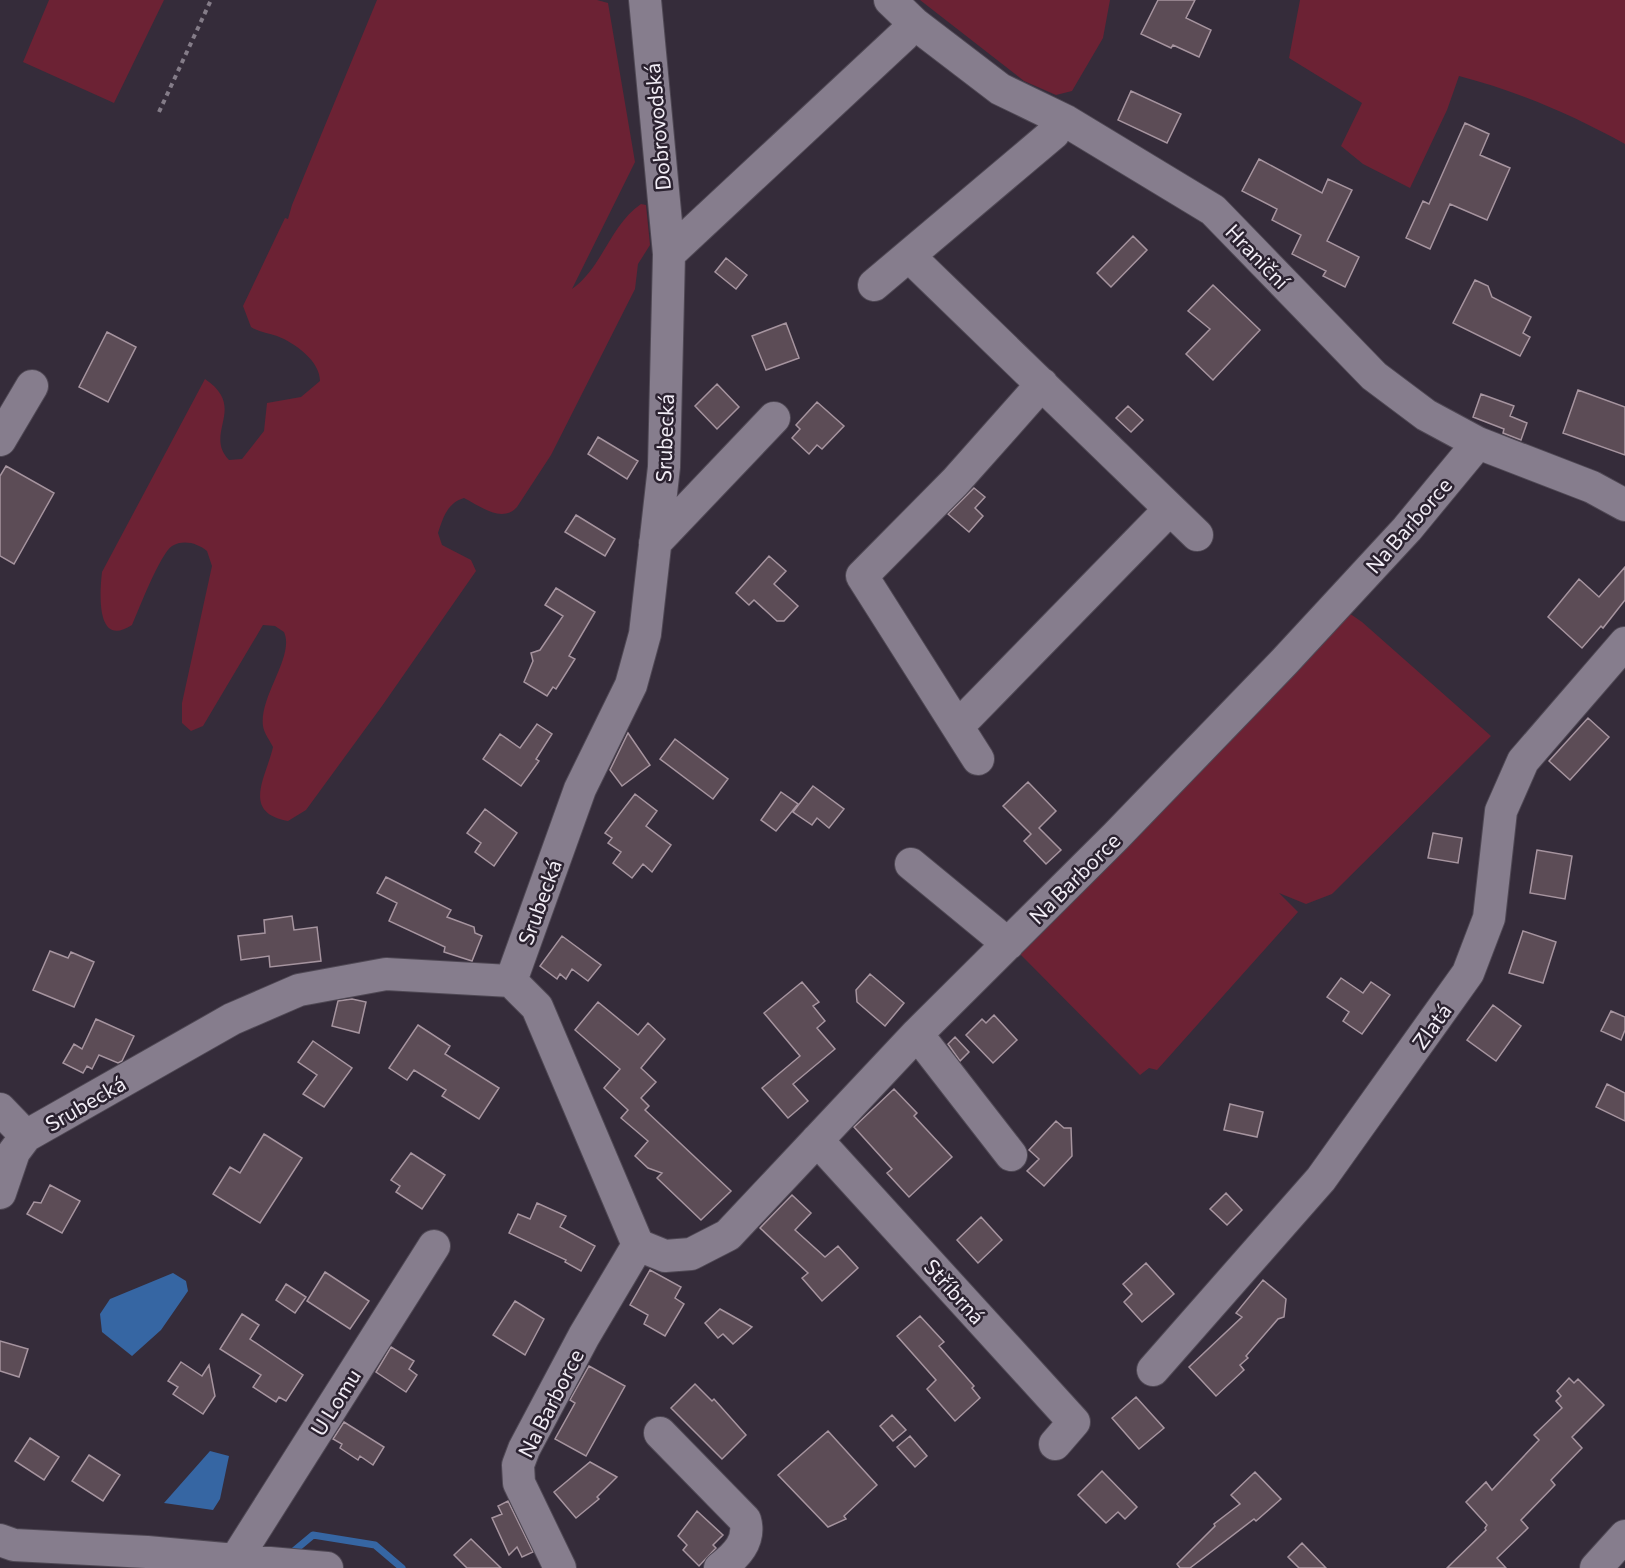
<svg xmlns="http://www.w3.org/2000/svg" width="1625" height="1568" viewBox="0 0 1625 1568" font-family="Commissioner,sans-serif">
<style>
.green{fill:#6c2234}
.water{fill:#3666a3}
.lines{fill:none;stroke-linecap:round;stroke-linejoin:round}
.stream{stroke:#3666a3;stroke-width:7}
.building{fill:#5c4c56;stroke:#a6949f;stroke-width:1.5}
.minor-casing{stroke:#4f4854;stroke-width:34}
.path{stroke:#847c88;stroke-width:4;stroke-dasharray:4.5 4.5;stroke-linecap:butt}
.minor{stroke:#867d8d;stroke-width:32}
.labels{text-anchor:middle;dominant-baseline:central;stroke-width:5;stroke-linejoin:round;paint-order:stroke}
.street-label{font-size:21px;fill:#f2edf6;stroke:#2b2230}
</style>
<rect width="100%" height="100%" fill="#352c3a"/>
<path class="green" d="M49 0H164L114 103 23 62Z
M377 0H597L608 3 635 162 572 289C602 268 611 224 641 204L646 205 650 245 638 264 635 289 551 455 517 507C502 524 480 506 464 498 447 503 443 518 438 533L442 545 471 560 476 571 382 706 306 810 288 821C241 812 266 778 273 747 270 741 264 733 263 726 259 696 295 656 284 632L275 626 263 625 203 726 191 731 182 723V703L212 566 207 551C198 543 183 539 172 546 160 554 139 609 132 625 95 649 100 591 102 572L205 379C248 408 203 433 229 460L242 459 264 431 267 403 301 397 320 381C320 361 295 343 277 336 268 333 259 332 251 327L243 306 285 218 288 219 292 205Z
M920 0H1110L1103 38 1072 91 1056 95 1024 81Z
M1300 0H1625V144C1573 115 1517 91 1459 76L1447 110 1410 188 1363 164 1341 146 1362 103 1289 58Z
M1346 611 1362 622 1491 736 1332 894 1306 904 1279 893 1298 912 1157 1070 1149 1068 1140 1075 1019 953Z"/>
<path class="water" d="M173 1273 186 1281 188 1291 161 1330 132 1356 102 1332 100 1314 110 1299Z
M210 1451 229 1456 220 1499 213 1510 164 1503Z"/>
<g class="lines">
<path class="stream" d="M289 1555 313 1535 375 1545 402 1568"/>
</g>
<path class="building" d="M1158 0H1195L1186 18 1211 30 1199 57 1173 45 1171 48 1141 34Z
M1131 91 1181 114 1167 143 1118 120Z
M1465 123 1489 134 1480 155 1510 168 1487 220 1450 204 1430 249 1406 238 1423 201 1429 204Z
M1259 159 1322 193 1328 179 1352 190 1327 241 1359 257 1345 287 1323 276 1326 271 1292 254 1301 235 1272 220 1277 209 1242 191Z
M1133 236 1147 250 1111 287 1097 273Z
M726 258 747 275 736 289 715 272Z
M1475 280 1488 286 1492 297 1531 317 1523 333 1530 337 1520 356 1453 323Z
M1213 285 1260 330 1213 380 1186 354 1210 329 1188 311Z
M786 323 799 358 766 370 752 336Z
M107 332 136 347 108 402 79 387Z
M717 384 739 407 717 429 695 406Z
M1578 390 1625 407V455L1563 433Z
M1481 394 1514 406 1510 416 1527 423 1521 440 1503 433 1504 429 1473 417Z
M817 402 844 426 822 449 817 445 809 454 792 438 800 429 796 425Z
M1128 406 1143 420 1131 432 1116 418Z
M598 437 638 461 627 479 588 454Z
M6 466 54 493 14 564 0 556V476Z
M974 488 985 497 975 508 983 516 969 532 948 514Z
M576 515 615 539 605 556 565 532Z
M769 556 786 571 774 584 798 606 784 621H777L754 600 749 605 736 593Z
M1625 567V600L1603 628 1601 626 1582 648 1548 617 1579 579 1599 597Z
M556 588 595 612 569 656 575 659 556 689 553 687 547 696 524 682 533 661 531 653 540 650 563 616 545 605Z
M1588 718 1609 737 1570 780 1549 761Z
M537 724 552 734 536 759 539 761 521 786 483 759 500 734 520 748Z
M628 733 650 765 622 786 610 770Z
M675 739 728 779 713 799 660 759Z
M1028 782 1056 811 1039 828 1061 850 1046 864 1024 841 1031 834 1003 806Z
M813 786 844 809 829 828 817 818 812 825 793 812Z
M781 792 798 804 776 831 761 820Z
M635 794 657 811 646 826 671 845 652 872 643 864 632 878 613 863 621 852 608 843 612 838 605 833Z
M485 809 517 833 494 866 475 852 481 843 467 833Z
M1433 833 1462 838 1458 863 1428 858Z
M1537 850 1572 856 1565 899 1530 893Z
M386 877 451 910 447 917 474 927 475 933 482 936 472 961 444 952 445 947 389 921 397 903 377 893Z
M292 916 294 930 317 927 321 961 270 967 269 956 241 960 238 936 265 933 264 920Z
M1523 931 1556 942 1543 983 1509 973Z
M562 936 601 965 588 981 572 969 566 979 560 974 557 979 540 966Z
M50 951 68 958 71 952 94 962 74 1007 33 990Z
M870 974 904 1003 885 1026 857 1002 856 990Z
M1341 978 1363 993 1371 982 1390 995 1362 1034 1343 1021 1349 1012 1327 997Z
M802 982 819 1002 813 1006 825 1021 817 1028 835 1049 793 1084 808 1101 788 1118 762 1088 800 1056 764 1013Z
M352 999 366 1002 359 1033 332 1026 338 1001Z
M598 1002 638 1035 648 1023 665 1039 641 1068 656 1082 641 1098 649 1106 645 1110 731 1191 701 1220 657 1178 662 1173 648 1168 635 1156 648 1141 621 1118 628 1110 604 1088 620 1069 575 1030Z
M1493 1005 1521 1026 1496 1061 1467 1040Z
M1611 1011 1625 1017V1030L1621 1040 1601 1031Z
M994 1015 1017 1040 993 1063 966 1035 982 1019 986 1023Z
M96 1019 134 1036 122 1061 118 1063 99 1055 92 1069 87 1066 83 1073 63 1063 74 1044 82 1049Z
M418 1025 450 1046 445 1054 499 1088 479 1119 442 1096 446 1090 414 1070 407 1080 389 1068Z
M955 1037 969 1052 960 1061 948 1044Z
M313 1041 352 1068 324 1107 303 1094 317 1075 298 1062Z
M1607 1084 1625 1093V1121L1596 1107Z
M894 1089 917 1113 914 1116 952 1157 909 1197 887 1173 892 1169 854 1127Z
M1230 1104 1263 1112 1257 1137 1224 1130Z
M1056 1121 1064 1128H1071L1072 1156 1044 1186 1027 1171 1039 1159 1029 1150Z
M264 1134 302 1158 260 1223 213 1194 230 1167 240 1173Z
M411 1153 445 1175 422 1209 396 1192 400 1186 391 1180Z
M50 1185 80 1201 62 1233 27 1214 34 1202 41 1203Z
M1226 1193 1242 1210 1227 1225 1210 1209Z
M792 1195 811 1213 795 1230 825 1257 838 1246 858 1268 822 1301 802 1278 808 1273 760 1228Z
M537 1203 566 1216 560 1227 595 1246 581 1271 565 1262 566 1260 509 1233 518 1214 530 1219Z
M981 1217 1002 1240 978 1263 957 1240Z
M1146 1263 1174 1294 1142 1322 1124 1302 1132 1294 1123 1284Z
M650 1270 681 1287 675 1298 684 1304 665 1336 644 1324 648 1315 630 1305Z
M325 1272 369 1301 350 1329 307 1301Z
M1263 1280 1286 1299 1284 1317 1278 1319 1246 1356 1248 1358 1240 1365 1244 1370 1216 1396 1189 1367 1242 1317 1236 1313Z
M286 1284 306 1297 295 1313 276 1300Z
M515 1301 544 1319 525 1355 493 1335Z
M720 1309 752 1327 733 1344 723 1334 718 1338 705 1323Z
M242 1314 259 1325 250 1339 303 1375 286 1401 279 1397 276 1402 253 1387 261 1375 220 1349Z
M920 1316 944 1342 939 1346 974 1386 972 1388 980 1398 955 1421 927 1389 936 1380 897 1336Z
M0 1341 28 1349 19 1377 0 1371Z
M391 1347 414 1361 409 1369 417 1375 406 1392 376 1372Z
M181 1362 202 1376 209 1365 215 1396 203 1414 173 1394 178 1387 168 1381Z
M589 1366 625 1386 586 1456 555 1439 575 1403 570 1400Z
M1569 1378 1574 1383 1578 1379 1604 1405 1572 1437 1582 1448 1551 1480 1555 1485 1521 1520 1528 1528 1497 1558 1506 1568H1447L1486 1530 1485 1528 1487 1525 1466 1502 1486 1482 1492 1490 1539 1440 1534 1435 1562 1408 1556 1401 1561 1396 1557 1391Z
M695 1384 712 1401 714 1399 746 1435 722 1459 671 1408Z
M1136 1397 1164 1428 1139 1449 1112 1418Z
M892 1415 906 1430 893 1441 880 1426Z
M344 1422 384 1447 373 1465 360 1456 358 1460 340 1448 342 1444 333 1439Z
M828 1431 877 1485 844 1516 846 1519 828 1527 778 1475Z
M910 1436 927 1456 915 1467 897 1447Z
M30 1438 59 1457 44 1480 15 1461Z
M89 1455 120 1475 103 1501 72 1481Z
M590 1462 617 1477 597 1497 599 1499 576 1518 554 1492Z
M1102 1471 1137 1507 1125 1519 1118 1512 1106 1523 1078 1495Z
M1255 1472 1281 1499 1256 1521 1254 1519 1190 1568H1180L1177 1564 1215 1526 1214 1524 1240 1504 1231 1495Z
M508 1501 533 1552 522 1557 517 1547 509 1555 492 1518 502 1514 498 1506Z
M697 1511 723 1535 713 1545 716 1548 699 1566 683 1550 687 1545 678 1536Z
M471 1539 501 1568H467L454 1555Z
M1302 1543 1326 1568H1299L1288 1557Z"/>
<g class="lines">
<defs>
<path id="minor" d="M890 0 915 24 1000 89 1066 121 1213 210 1374 376 1426 415 1478 443 1592 487 1625 505
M669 254 904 35
M910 257 1197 535
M874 285 1054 133
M0 440 32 386
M655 543 774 418
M959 725 1170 509
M978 759 862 576 955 482 1042 384
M911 864 1008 944
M511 981 537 1007 638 1245 665 1256 691 1254 728 1235 917 1034 1116 836 1284 662 1407 529 1478 443
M511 981 580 789 631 685 645 634 664 467 669 254 645 0
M917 1034 1011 1155
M0 1109 26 1136
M817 1140 1074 1422 1055 1444
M0 1193 14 1152 26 1136 232 1019 299 990 386 974 511 981
M1153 1370 1321 1179 1468 973 1489 918 1501 811 1523 761 1625 643
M660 1433 745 1520C751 1541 736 1556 720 1568
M0 1540 14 1545 147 1552 327 1568
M236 1559 434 1246
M560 1568 519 1483 518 1465 524 1449 584 1336 638 1245
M1596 1568 1625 1536"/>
</defs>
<use href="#minor" class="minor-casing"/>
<path class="path" d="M159 112 211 0"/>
<use href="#minor" class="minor"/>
</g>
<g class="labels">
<g class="street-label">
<text transform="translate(657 127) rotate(-95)">Dobrovodská</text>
<text transform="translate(1258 256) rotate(46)">Hraniční</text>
<text transform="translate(664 438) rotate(-88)">Srubecká</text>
<text transform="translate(1408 525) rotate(-49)">Na Barborce</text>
<text transform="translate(1074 878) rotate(-45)">Na Barborce</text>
<text transform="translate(539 902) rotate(-70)">Srubecká</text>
<text transform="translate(1431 1026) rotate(-54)">Zlatá</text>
<text transform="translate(85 1103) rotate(-30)">Srubecká</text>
<text transform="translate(955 1291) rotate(48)">Stříbrná</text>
<text transform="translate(335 1402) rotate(-58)">U Lomu</text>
<text transform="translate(550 1403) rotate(-63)">Na Barborce</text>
</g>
</g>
</svg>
